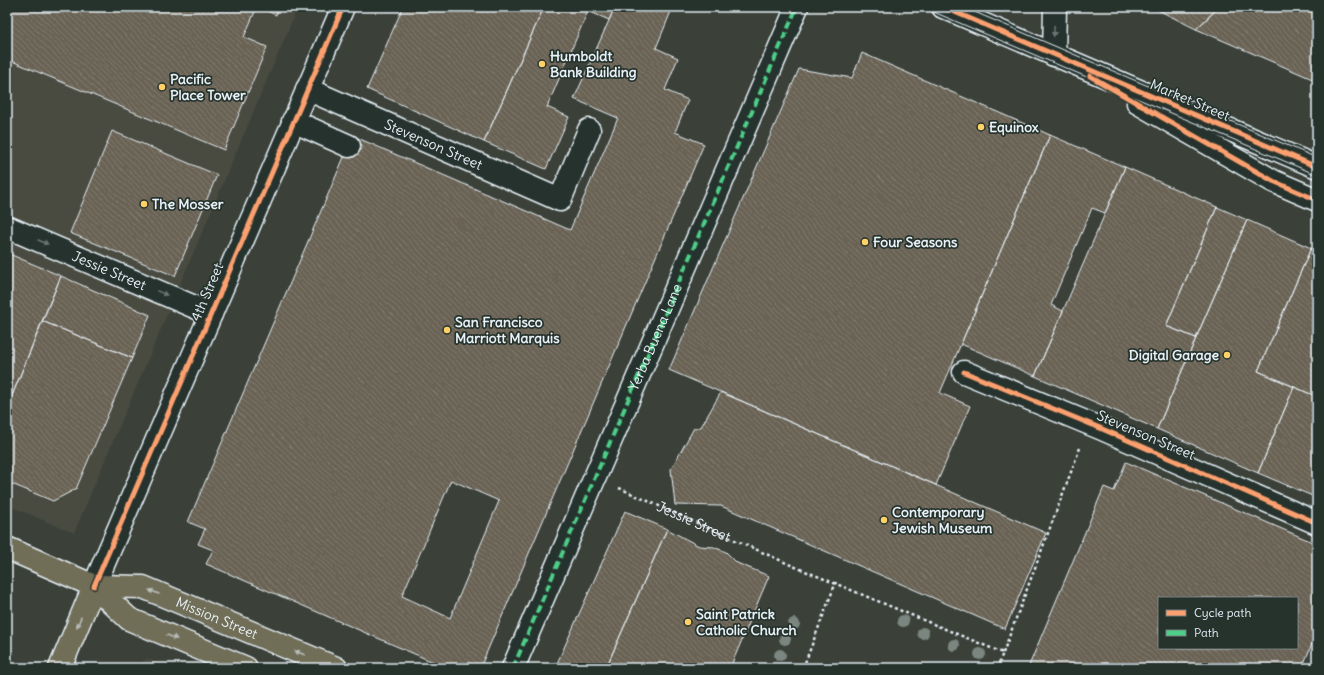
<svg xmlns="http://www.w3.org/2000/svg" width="1324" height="675" viewBox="0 0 1324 675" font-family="Delius,sans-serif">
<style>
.built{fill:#494b41}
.building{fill:url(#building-back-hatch);stroke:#e8f1f8;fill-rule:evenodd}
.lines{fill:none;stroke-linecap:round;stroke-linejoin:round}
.minor-casing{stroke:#e8f1f8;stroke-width:25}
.major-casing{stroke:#e8f1f8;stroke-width:25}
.path{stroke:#e8f1f8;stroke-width:2.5;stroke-dasharray:3 3;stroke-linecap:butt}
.minor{stroke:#26332d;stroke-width:22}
.major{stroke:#716e59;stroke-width:22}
.tram{stroke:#e8f1f8;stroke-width:1}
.quiet{stroke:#4dcf88;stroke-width:4;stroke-dasharray:8 4;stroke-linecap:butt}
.cycleway-casing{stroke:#26332d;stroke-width:8}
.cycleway{stroke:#fca06f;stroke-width:5}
.tree{fill:#7a867f}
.oneway{fill:#6a7674}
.oneway2{fill:#b8bdb8}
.poi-dot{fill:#ffd166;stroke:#26332d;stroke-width:1.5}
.labels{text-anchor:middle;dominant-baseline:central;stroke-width:3.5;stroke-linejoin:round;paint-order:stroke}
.poi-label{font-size:14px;font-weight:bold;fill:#e8f1f8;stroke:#26332d;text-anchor:start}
.street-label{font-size:14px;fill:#e8f1f8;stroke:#26332d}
</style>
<defs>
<pattern id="building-back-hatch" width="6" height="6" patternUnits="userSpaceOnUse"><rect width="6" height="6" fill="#6b6354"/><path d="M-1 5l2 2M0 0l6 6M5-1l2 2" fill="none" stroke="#807a6d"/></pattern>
</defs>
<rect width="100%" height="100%" fill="#3b4139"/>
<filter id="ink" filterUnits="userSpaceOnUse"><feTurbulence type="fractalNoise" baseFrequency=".025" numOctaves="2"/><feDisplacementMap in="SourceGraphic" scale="8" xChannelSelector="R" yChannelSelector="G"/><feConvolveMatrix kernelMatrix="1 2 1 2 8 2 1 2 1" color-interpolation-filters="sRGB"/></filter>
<g filter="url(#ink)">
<path class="built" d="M7 7H298L74 533 7 505Z
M148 659 169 668H128Z"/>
<path class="building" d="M7 7H257L244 37 267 47 224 150 7 59Z
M259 7H279L276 15Z
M403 7H544L484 142 367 89Z
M544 7H615L609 20 588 11 547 107 569 117 546 169 484 142Z
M615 7H666L672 9 656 48 678 58 665 90 688 100 675 132 704 144 480 668H447L206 564 213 550 198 544 205 529 188 522 353 136 570 230 618 118 574 99ZM451 480 499 501 450 618 402 596Z
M1152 7H1219L1196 29Z
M1219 7H1317V81L1196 29Z
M862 53 1050 135 940 393 970 406 936 485 669 370 799 69 852 78Z
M112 131 217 175 175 276 70 233Z
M1050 135 1125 167 1105 213 1092 208 1051 305 1063 311 1035 376 961 344Z
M1125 167 1217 207 1166 326 1196 338 1157 429 1035 376Z
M1217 207 1247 220 1196 338 1166 326Z
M1247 220 1311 248 1258 371 1294 387 1258 473 1157 429Z
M1311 248 1317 251V384L1313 395 1258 371Z
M7 253 61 276 7 408Z
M61 276 150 315 132 358 42 321Z
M42 321 132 358 76 489 53 501 7 482V408Z
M1294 387 1313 395 1315 389 1317 390V498L1258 473Z
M721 392 1046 533 1005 629 721 506 675 505 671 469 694 428 701 427Z
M1126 462 1317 544V632L1302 668H1028L1104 487 1114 491ZM1159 598H1297V648H1159Z
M625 511 667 529 606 668H555Z
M667 529 699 546 714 547 726 552 737 563 769 576 730 668H606Z"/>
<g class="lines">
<defs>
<g id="minor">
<path d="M943 7 1317 167"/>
<path d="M1054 55 1055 7"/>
<path id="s2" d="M307 89 560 200 589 130"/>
<path d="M1138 103 1273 181 1317 200"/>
<path d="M293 121 349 146"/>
<path id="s3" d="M7 227 211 314"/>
<path d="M964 372 1100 428 1317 523"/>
<path d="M94 586 343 7"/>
<path id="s4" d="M513 668 797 7"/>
</g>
<g id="major">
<path d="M7 548 94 586 129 619 246 668"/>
<path id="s5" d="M94 586 143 587 336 668"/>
<path d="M60 668 94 586"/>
</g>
</defs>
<use href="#minor" class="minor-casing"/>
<use href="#major" class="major-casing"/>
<g class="path">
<path id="s1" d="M619 488 793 566 1003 653 997 668"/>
<path d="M1003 653 1080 448"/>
<path d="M803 668 836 582"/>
</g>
<use href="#minor" class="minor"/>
<use href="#major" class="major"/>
<path class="tram" d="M922 7 1317 175
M963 7 1317 158"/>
<path class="quiet" d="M513 668 797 7"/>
<defs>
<path id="cycleway" d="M943 7 1317 167
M1090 76 1273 181 1317 200
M964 372 1100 428 1317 523
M94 586 343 7"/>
</defs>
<use href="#cycleway" class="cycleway-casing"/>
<use href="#cycleway" class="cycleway"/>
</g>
<g class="tree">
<circle cx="903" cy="621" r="6"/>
<circle cx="794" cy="624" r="6"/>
<circle cx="923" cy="633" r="6"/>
<circle cx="785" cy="639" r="6"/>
<circle cx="954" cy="645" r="6"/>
<circle cx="980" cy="654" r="6"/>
<circle cx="780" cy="655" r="6"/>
</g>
<defs><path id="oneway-solid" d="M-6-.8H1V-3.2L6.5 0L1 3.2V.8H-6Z"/></defs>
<g class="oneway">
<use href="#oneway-solid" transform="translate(1054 31) rotate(92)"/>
<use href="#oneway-solid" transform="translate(43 242) rotate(23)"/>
<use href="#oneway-solid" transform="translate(162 293) rotate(22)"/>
</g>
<g class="oneway2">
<use href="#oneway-solid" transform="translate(154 592) rotate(-157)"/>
<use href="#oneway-solid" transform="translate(79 622) rotate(113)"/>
<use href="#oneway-solid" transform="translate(172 637) rotate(23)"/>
<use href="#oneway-solid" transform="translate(300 653) rotate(-157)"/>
</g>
</g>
<g class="poi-dot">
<circle cx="542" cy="64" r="4"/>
<circle cx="162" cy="87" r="4"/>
<circle cx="981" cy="127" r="4"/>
<circle cx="144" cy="204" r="4"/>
<circle cx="865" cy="242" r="4"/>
<circle cx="447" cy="330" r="4"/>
<circle cx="1227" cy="355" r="4"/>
<circle cx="884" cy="520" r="4"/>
<circle cx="688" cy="622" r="4"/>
</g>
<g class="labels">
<g class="poi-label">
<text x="550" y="56">Humboldt<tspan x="550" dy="16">Bank Building</tspan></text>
<text x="170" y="79">Pacific<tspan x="170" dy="16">Place Tower</tspan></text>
<text x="989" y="127">Equinox</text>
<text x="152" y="204">The Mosser</text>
<text x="873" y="242">Four Seasons</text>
<text x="455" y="322">San Francisco<tspan x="455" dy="16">Marriott Marquis</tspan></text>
<text x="1219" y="355" text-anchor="end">Digital Garage</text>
<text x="892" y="512">Contemporary<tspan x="892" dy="16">Jewish Museum</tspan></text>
<text x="696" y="614">Saint Patrick<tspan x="696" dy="16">Catholic Church</tspan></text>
</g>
<g class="street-label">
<text transform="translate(1190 100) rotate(23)">Market Street</text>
<text stroke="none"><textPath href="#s2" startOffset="138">Stevenson Street</textPath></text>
<text stroke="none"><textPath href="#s3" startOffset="111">Jessie Street</textPath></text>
<text transform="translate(207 292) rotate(-67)">4th Street</text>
<text stroke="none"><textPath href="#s4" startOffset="360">Yerba Buena Lane</textPath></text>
<text transform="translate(1146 435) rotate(23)">Stevenson Street</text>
<text stroke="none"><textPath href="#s1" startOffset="82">Jessie Street</textPath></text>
<text stroke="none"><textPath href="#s5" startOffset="129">Mission Street</textPath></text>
</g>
</g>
<rect width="1324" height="675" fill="none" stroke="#26332d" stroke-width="24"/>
<rect x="12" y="12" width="1300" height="651" fill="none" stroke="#e8f1f8" stroke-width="1.5" filter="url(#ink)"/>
<rect x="1158" y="597" width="140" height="52" fill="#26332d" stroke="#747f7e"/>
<rect x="1166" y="610" width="20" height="6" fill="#fca06f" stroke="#747f7e"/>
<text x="1194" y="617" font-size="12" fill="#e8f1f8">Cycle path</text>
<rect x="1166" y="630" width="20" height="6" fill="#4dcf88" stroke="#747f7e"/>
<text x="1194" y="637" font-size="12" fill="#e8f1f8">Path</text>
</svg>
